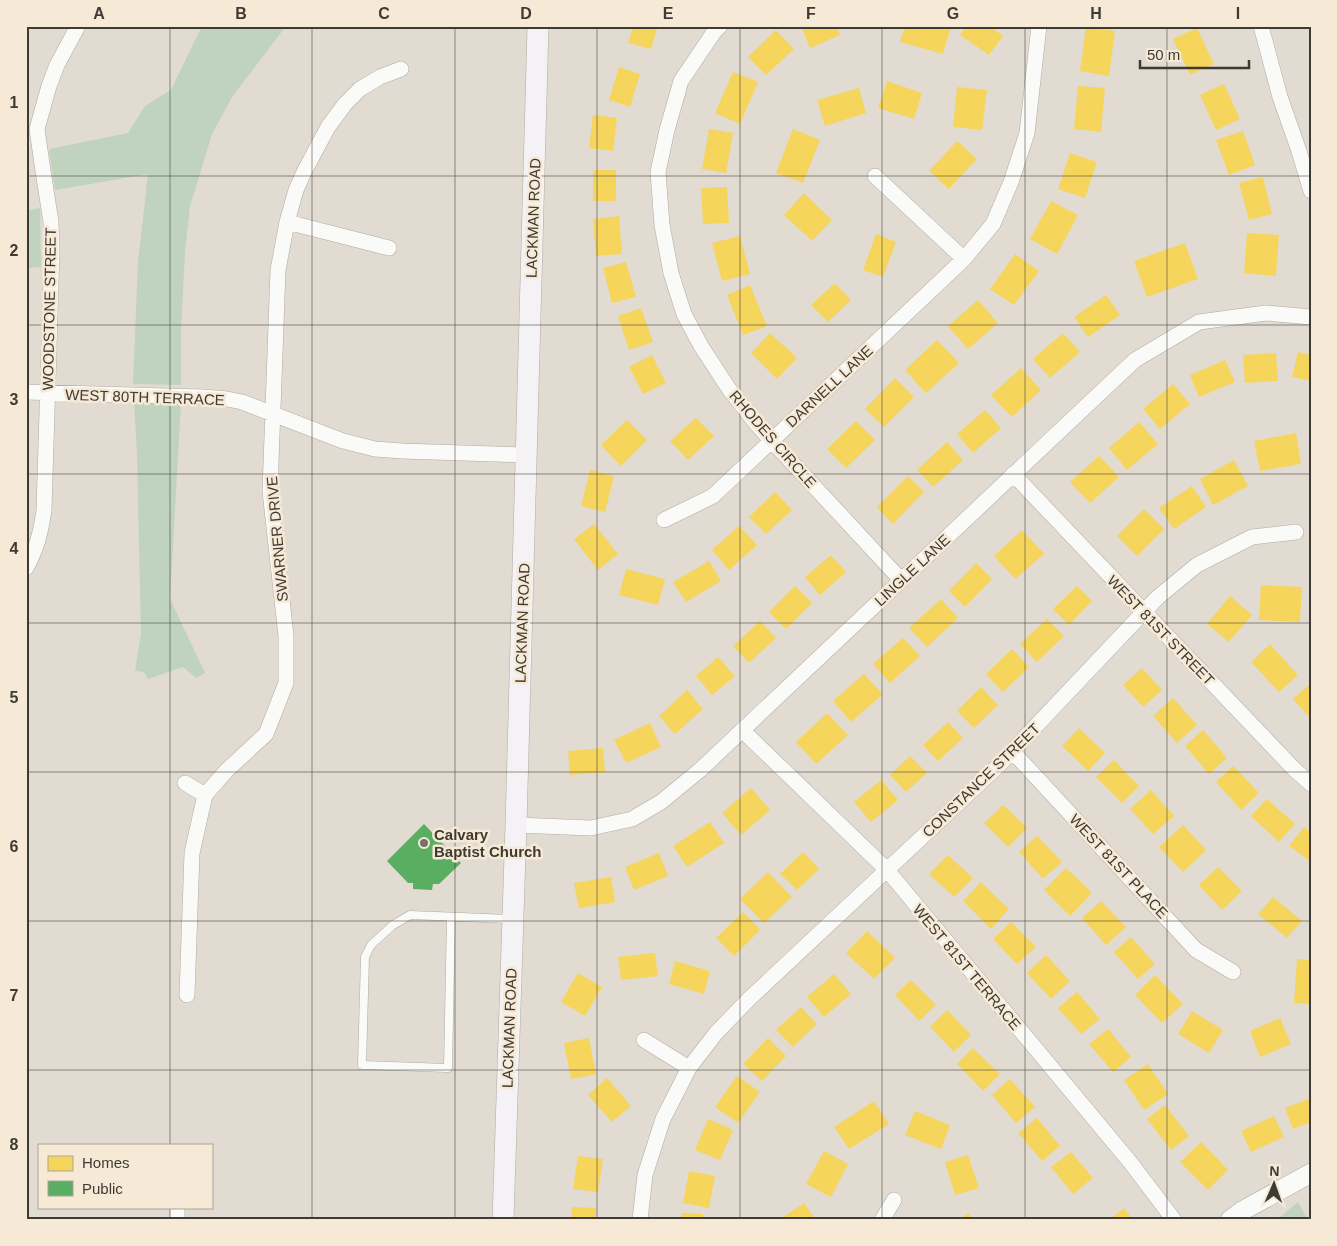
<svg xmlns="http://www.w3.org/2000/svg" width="1337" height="1246" viewBox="0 0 1337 1246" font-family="Arial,sans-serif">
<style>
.green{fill:#bfd3be}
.homes{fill:#f6d55c}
.public{fill:#5aae61}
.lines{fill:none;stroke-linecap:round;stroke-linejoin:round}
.service-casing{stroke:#b0aba3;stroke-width:9}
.minor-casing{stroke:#b0aba3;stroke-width:16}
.tertiary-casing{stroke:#b0aba3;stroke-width:20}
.secondary-casing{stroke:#b0aba3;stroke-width:22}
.service{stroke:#fafaf8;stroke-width:8}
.minor{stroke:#fafaf8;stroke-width:15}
.tertiary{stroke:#fafaf8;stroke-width:19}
.secondary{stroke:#f4f2f4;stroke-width:21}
.grid{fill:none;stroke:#3f3a33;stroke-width:1;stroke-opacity:0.55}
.poi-dot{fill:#78726a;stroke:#f6ead7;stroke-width:2}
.labels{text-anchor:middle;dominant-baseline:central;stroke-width:5;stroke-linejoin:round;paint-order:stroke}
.street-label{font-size:15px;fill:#3f3a33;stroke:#f6ead7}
.poi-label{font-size:15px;font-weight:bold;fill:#3f3a33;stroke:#f6ead7;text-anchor:start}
.neatline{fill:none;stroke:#3f3a33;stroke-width:2}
.grid-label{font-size:16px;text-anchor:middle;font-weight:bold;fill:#3f3a33}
</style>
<rect width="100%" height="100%" fill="#e1dbd1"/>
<path class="green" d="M202 26H286L232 97 212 134 190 206 185 251 181 330V385L133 384 138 263 148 174 55 190 49 149 128 133 145 106 171 90Z
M40 208 41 267 26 268V211Z
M134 401 181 403 170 599 205 673 196 678 183 667 148 679 144 672 135 671 141 634 137 454Z
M1298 1202 1308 1220H1277Z"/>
<path class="homes" d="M633 26H658L651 49 628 43Z
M801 26H837L840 35 810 48Z
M905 26H951L943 54 900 42Z
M966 26H990L1003 36 989 55 960 35Z
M1086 27 1115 31 1109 76 1080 71Z
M1197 28 1214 64 1190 75 1173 39Z
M776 30 794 49 766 75 748 57Z
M619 67 640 74 630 107 609 100Z
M733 72 758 82 740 124 715 113Z
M887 81 922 93 914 119 878 108Z
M1224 84 1240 119 1216 130 1200 95Z
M1078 86 1105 88 1101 132 1074 129Z
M957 87 987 90 982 130 953 127Z
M859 88 866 113 825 126 817 100Z
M593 115 617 118 613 151 589 148Z
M709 129 733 133 726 173 702 169Z
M793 129 820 140 803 183 776 173Z
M1243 131 1255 165 1229 175 1216 140Z
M957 141 977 159 949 189 929 171Z
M1070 153 1097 162 1085 198 1058 189Z
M593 170H616V201H593Z
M1263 177 1272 214 1249 220 1239 183Z
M727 187 729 223 703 224 701 188Z
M804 193 832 220 812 241 784 215Z
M1051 201 1078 215 1057 254 1030 239Z
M619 216 622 254 596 256 593 219Z
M1247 233 1279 235 1276 276 1244 273Z
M876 234 896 242 883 277 863 270Z
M740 236 750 274 722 281 712 243Z
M1185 243 1198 279 1147 297 1134 261Z
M1015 254 1039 271 1014 305 990 289Z
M626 262 636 297 612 303 603 268Z
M835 283 851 300 828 322 811 305Z
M750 285 767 326 743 335 727 295Z
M1106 295 1120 315 1088 337 1074 317Z
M978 300 998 323 968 349 948 326Z
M641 308 653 342 629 350 618 316Z
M770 333 797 358 777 379 751 353Z
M1063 333 1080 352 1050 378 1033 359Z
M937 340 959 363 926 393 905 370Z
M1298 352 1311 355V381L1292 377Z
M1276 353 1278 381 1245 383 1243 355Z
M652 355 666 383 643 394 629 367Z
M1225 360 1235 382 1199 397 1190 375Z
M1021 368 1041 390 1012 417 991 395Z
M895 378 914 397 884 427 865 409Z
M1173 384 1190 404 1160 429 1143 409Z
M985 410 1001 428 973 453 957 434Z
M696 418 714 436 688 460 670 441Z
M627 420 647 440 621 466 601 445Z
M856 421 875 440 846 468 827 449Z
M1139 422 1158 444 1127 470 1109 448Z
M1296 433 1301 464 1260 471 1254 441Z
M947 442 963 460 933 487 917 470Z
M1099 456 1119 477 1090 503 1070 482Z
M1234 460 1248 486 1213 505 1200 479Z
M590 470 614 476 605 512 581 506Z
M908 476 924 492 893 524 877 507Z
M1192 486 1206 507 1174 529 1159 508Z
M775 492 792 510 766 534 749 517Z
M1144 509 1164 529 1137 556 1117 536Z
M594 524 618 554 598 570 574 539Z
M739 526 757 545 729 570 712 550Z
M1022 530 1044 554 1015 579 994 556Z
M831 555 846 572 820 595 805 577Z
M709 561 721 581 686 602 673 582Z
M976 563 992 579 965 607 949 591Z
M626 569 665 579 658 605 619 595Z
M1261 585 1302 587 1300 622 1259 620Z
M795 586 812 603 786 629 769 612Z
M1077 586 1092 601 1069 625 1053 609Z
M1230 596 1252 615 1229 642 1207 624Z
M941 599 958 618 927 647 909 628Z
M1047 619 1064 636 1037 662 1020 644Z
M760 621 776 638 749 663 733 646Z
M903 638 920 656 890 683 873 664Z
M1270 644 1298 675 1279 692 1251 662Z
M1012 649 1029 667 1003 692 986 674Z
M718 657 735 676 712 695 696 676Z
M1142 668 1162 690 1143 707 1123 685Z
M864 674 883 694 851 722 833 701Z
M1311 683V719L1293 699Z
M981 687 998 705 974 728 957 711Z
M687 690 703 709 675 734 659 716Z
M1173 698 1197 725 1177 743 1153 716Z
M827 713 848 735 816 764 796 742Z
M948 722 963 738 938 761 923 745Z
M650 723 661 747 626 763 614 740Z
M1079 728 1105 753 1088 771 1062 746Z
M1203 730 1227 758 1209 774 1185 746Z
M603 748 605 772 570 775 568 751Z
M910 756 927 773 906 792 890 775Z
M1114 760 1139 786 1122 803 1096 777Z
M1233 766 1259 793 1241 810 1216 782Z
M881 780 898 800 871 822 854 802Z
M751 788 770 810 741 835 722 813Z
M1151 790 1174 816 1153 834 1130 809Z
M1267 799 1295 824 1279 842 1251 816Z
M1003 805 1027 828 1008 847 984 823Z
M710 822 724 843 687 867 673 846Z
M1183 825 1206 850 1183 872 1159 847Z
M1304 827 1311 832V862L1289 846Z
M1037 836 1062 862 1043 879 1019 852Z
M803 852 819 869 797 890 780 874Z
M659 853 668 876 634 890 625 867Z
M948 855 973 878 954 897 929 874Z
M1218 867 1242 891 1222 910 1199 885Z
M1066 868 1092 893 1070 916 1044 890Z
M768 872 792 897 764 923 740 899Z
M611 877 615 902 579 908 574 883Z
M981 882 1009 909 991 929 963 901Z
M1273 897 1302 921 1287 938 1258 914Z
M1101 901 1126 927 1106 945 1082 918Z
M743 912 760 930 734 956 716 938Z
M1011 922 1036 947 1017 964 993 939Z
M867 931 895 958 874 979 846 953Z
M1131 937 1155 964 1138 979 1114 952Z
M655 953 658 976 621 980 618 957Z
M1046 955 1070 981 1051 999 1027 973Z
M1297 959 1311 960V1004L1294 1003Z
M675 961 710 971 704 994 669 984Z
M578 973 602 987 585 1016 561 1002Z
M834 974 851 994 824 1017 807 997Z
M1155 975 1183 1004 1162 1023 1135 995Z
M911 980 936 1005 919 1021 895 995Z
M1077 992 1100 1019 1081 1034 1058 1008Z
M801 1007 817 1024 793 1047 776 1030Z
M947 1010 971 1035 954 1052 930 1027Z
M1192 1011 1223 1030 1209 1053 1178 1034Z
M1280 1018 1291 1044 1260 1057 1250 1031Z
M1108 1029 1131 1057 1113 1072 1089 1044Z
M589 1038 596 1074 571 1079 564 1043Z
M768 1038 786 1056 762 1081 743 1064Z
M973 1048 1000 1074 983 1091 957 1064Z
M1148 1064 1168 1094 1144 1110 1124 1080Z
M737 1076 760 1092 738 1123 715 1107Z
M607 1078 631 1106 612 1122 588 1095Z
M1010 1079 1035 1107 1016 1123 992 1095Z
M1311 1098V1122L1293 1129 1285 1108Z
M874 1101 889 1124 849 1149 834 1127Z
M1165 1105 1189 1136 1171 1150 1147 1119Z
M915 1111 950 1125 941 1149 905 1135Z
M1274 1116 1284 1137 1251 1152 1241 1131Z
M1037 1118 1060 1146 1042 1161 1018 1133Z
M708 1119 733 1130 720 1160 695 1150Z
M1201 1142 1228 1170 1208 1190 1180 1162Z
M824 1151 848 1164 831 1197 806 1184Z
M1071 1152 1093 1178 1073 1194 1051 1167Z
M968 1155 979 1188 955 1195 945 1162Z
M578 1156 603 1159 598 1192 573 1189Z
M689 1171 715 1176 709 1208 683 1203Z
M804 1203 816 1220H779Z
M572 1207 596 1208V1220H571Z
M1124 1208 1133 1220H1109Z
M681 1213 703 1214V1220H681Z
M968 1213 973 1220H958Z"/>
<path class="public" d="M424 824 461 863 439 884H433L432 890 413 889V883H408L387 861Z"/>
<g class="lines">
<defs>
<path id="service" d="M451 917 448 1068 362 1065 365 957 371 945 393 925 410 915 511 919"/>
<path id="minor" d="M720 26 714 32 681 81 667 130 658 172 662 225 671 273 684 314 701 346 729 389 759 427 901 580
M1261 26 1280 97 1299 151 1311 191
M875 176 964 259
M287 222 389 248
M26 392 203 397 227 399 242 402 343 441 375 449 402 451 526 455
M1013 474 1295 770 1311 784
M664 520 713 496 964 259 993 224 1011 182 1027 133 1039 26
M26 568C37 549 41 531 44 510L52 248 51 222 43 171 37 129 49 86 57 65 78 26
M742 730 887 870 1130 1162 1174 1220
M1012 751 1196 950 1233 972
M185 783 205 795
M516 825 591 828 632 819 661 802 700 770 1135 360 1199 322 1266 313 1311 317
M187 995 192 853 205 795 227 770 266 734 286 683V636L270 491 278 270 287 222 296 190 304 172 328 127 345 104 360 89 380 77 401 69
M644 1040 689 1068
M177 1220V1208
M640 1220 645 1175 663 1119 689 1068 716 1033 749 999 998 766 1158 597 1197 565 1252 537 1296 532
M882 1220 894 1200"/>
<path id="tertiary" d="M1230 1220 1242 1211 1311 1173"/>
<path id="secondary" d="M503 1220 516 825 538 26"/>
</defs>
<use href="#service" class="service-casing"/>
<use href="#minor" class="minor-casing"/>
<use href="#tertiary" class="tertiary-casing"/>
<use href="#secondary" class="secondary-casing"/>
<use href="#service" class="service"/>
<use href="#minor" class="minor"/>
<use href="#tertiary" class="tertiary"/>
<use href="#secondary" class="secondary"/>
</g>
<path class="grid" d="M170 26V1145M312 26V1220M455 26V1220M597 26V1220M740 26V1220M882 26V1220M1025 26V1220M1167 26V1220M26 176H1311M26 325H1311M26 474H1311M26 623H1311M26 772H1311M26 921H1311M26 1070H1311M170 1207V1220"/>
<circle class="poi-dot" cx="424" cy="843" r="5"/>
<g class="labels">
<g class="street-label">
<text transform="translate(533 218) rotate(-88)">LACKMAN ROAD</text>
<text transform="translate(49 309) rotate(-89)">WOODSTONE STREET</text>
<text transform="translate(829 386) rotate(-43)">DARNELL LANE</text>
<text transform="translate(145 397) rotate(2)">WEST 80TH TERRACE</text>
<text transform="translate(773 439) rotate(49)">RHODES CIRCLE</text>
<text transform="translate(277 539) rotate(-95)">SWARNER DRIVE</text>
<text transform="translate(912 570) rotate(-43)">LINGLE LANE</text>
<text transform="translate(522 623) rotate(-88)">LACKMAN ROAD</text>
<text transform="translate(1161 630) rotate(46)">WEST 81ST STREET</text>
<text transform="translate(981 780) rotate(-44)">CONSTANCE STREET</text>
<text transform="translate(1119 866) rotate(47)">WEST 81ST PLACE</text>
<text transform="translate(967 967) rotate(50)">WEST 81ST TERRACE</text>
<text transform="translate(509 1028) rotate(-88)">LACKMAN ROAD</text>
</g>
<g class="poi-label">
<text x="434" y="834">Calvary<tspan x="434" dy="17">Baptist Church</tspan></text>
</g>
</g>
<rect width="1337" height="1246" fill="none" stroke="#f6ead7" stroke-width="55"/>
<rect x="38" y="1144" width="175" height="65" fill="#f6ead7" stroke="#ada495"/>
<rect x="48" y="1156" width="25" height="15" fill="#f6d55c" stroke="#ada495"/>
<text x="82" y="1168" font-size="15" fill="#3f3a33">Homes</text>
<rect x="48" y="1181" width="25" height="15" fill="#5aae61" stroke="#ada495"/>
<text x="82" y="1194" font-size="15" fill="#3f3a33">Public</text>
<g transform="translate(1274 1184) rotate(2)" stroke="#f6ead7" stroke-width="4" paint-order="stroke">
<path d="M0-4L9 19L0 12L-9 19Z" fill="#3f3a33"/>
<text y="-8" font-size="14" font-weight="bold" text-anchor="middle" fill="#3f3a33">N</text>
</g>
<path d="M1140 60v8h109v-8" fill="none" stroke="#3f3a33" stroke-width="2.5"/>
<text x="1147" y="60" font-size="15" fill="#3f3a33" stroke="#f6ead7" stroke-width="4" paint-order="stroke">50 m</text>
<rect x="28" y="28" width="1282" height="1190" class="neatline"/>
<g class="grid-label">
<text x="99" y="19">A</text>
<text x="241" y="19">B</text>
<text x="384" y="19">C</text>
<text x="526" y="19">D</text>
<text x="668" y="19">E</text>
<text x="811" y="19">F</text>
<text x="953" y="19">G</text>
<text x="1096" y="19">H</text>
<text x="1238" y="19">I</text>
<text x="14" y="108">1</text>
<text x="14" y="256">2</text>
<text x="14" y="405">3</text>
<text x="14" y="554">4</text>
<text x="14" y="703">5</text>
<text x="14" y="852">6</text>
<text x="14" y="1001">7</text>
<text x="14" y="1150">8</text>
</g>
</svg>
